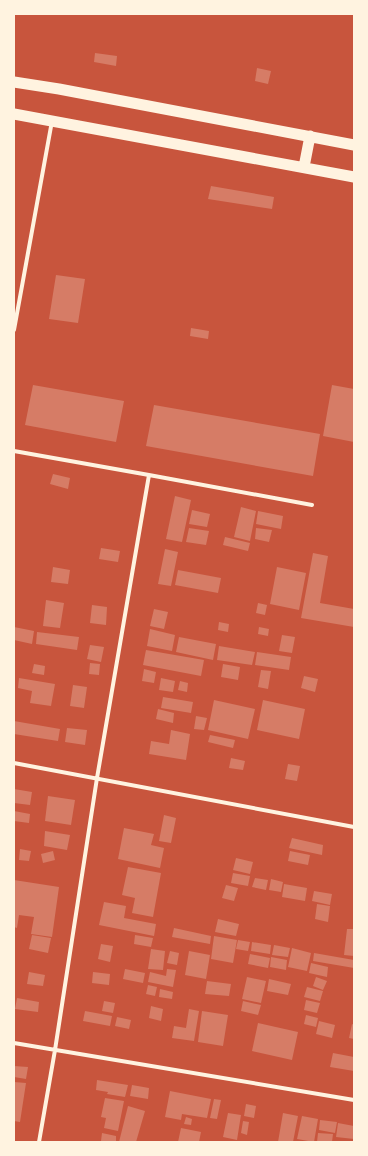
<svg xmlns="http://www.w3.org/2000/svg" width="368" height="1156" viewBox="0 0 368 1156" font-family="Montserrat,sans-serif">
<style>
.building{fill:#d67c66}
.lines{fill:none;stroke-linecap:round;stroke-linejoin:round}
.minor{stroke:#fff3e0;stroke-width:4}
.trunk{stroke:#fff3e0;stroke-width:11}
</style>
<rect width="100%" height="100%" fill="#c8553d"/>
<path class="building" d="M95 53 117 56 116 66 94 62Z
M257 68 271 71 268 84 255 81Z
M211 186 274 197 272 209 208 199Z
M56 275 85 279 78 323 49 319Z
M191 328 209 331 208 339 190 336Z
M33 385 124 401 116 442 25 425Z
M332 385 354 389V442L323 436Z
M154 405 320 434 313 476 146 446Z
M53 474 70 478 68 489 50 484Z
M175 496 191 500 182 542 166 539Z
M241 507 256 511 250 541 234 537Z
M192 510 210 514 207 527 189 524Z
M258 511 283 516 281 529 256 524Z
M189 528 209 531 206 545 186 542Z
M256 528 272 530 269 542 255 539Z
M225 537 250 543 248 551 223 545Z
M101 548 120 551 118 562 99 559Z
M165 549 178 552 171 586 158 584Z
M313 553 328 556 320 603 354 609V627L301 618Z
M53 567 70 570 68 584 51 582Z
M277 567 306 573 299 610 270 604Z
M178 570 221 578 218 593 175 585Z
M46 600 64 603 60 628 43 626Z
M258 603 267 605 265 615 256 613Z
M92 605 107 607 106 625 90 623Z
M154 609 168 612 164 629 150 626Z
M219 622 229 624 228 632 218 630Z
M14 627 34 631 32 644 14 640Z
M259 627 269 629 268 636 258 634Z
M150 629 175 635 172 651 147 646Z
M37 632 79 637 77 650 36 644Z
M282 635 295 637 292 653 279 651Z
M179 637 216 644 213 660 176 652Z
M90 645 104 647 101 662 87 659Z
M219 646 255 652 252 665 217 660Z
M146 650 204 660 201 676 143 665Z
M257 652 291 657 289 670 255 665Z
M90 663 100 664 99 675 89 674Z
M34 664 45 666 44 675 32 673Z
M223 664 240 667 238 680 221 677Z
M144 669 156 672 154 683 142 681Z
M261 670 271 671 268 689 258 687Z
M304 676 318 679 315 692 301 688Z
M19 678 55 684 51 706 30 703 32 691 18 688Z
M161 678 175 681 173 692 159 690Z
M180 681 188 683 187 692 178 690Z
M73 685 87 687 84 708 70 706Z
M163 697 193 702 191 713 161 708Z
M214 700 255 709 248 739 208 730Z
M263 700 305 709 299 739 257 730Z
M158 709 174 713 173 723 156 719Z
M196 716 207 718 204 730 194 729Z
M14 721 60 729 58 741 14 734Z
M67 728 87 730 85 745 65 742Z
M171 730 190 734 186 760 149 754 151 741 169 744Z
M210 735 235 740 233 748 208 742Z
M231 758 245 761 243 770 229 768Z
M288 764 300 766 297 781 285 779Z
M14 789 32 792 30 805 14 803Z
M48 796 75 800 71 825 45 821Z
M14 811 30 814 29 823 14 821Z
M164 815 176 818 171 843 159 841Z
M124 828 154 834 151 845 164 848 160 868 118 859Z
M45 831 70 835 67 850 44 846Z
M292 838 323 845 322 855 289 848Z
M20 849 31 851 29 861 19 860Z
M53 851 55 860 43 863 41 854Z
M290 851 310 855 308 865 288 861Z
M236 858 253 862 250 874 233 870Z
M128 867 161 873 153 917 132 913 135 898 122 895Z
M233 873 250 876 248 886 231 883Z
M255 878 268 880 266 890 252 887Z
M271 879 283 882 281 892 269 890Z
M14 880 59 887 52 937 31 934 34 917 19 915 17 928 14 927Z
M284 884 307 888 305 901 282 897Z
M226 885 238 888 234 901 222 898Z
M314 891 332 894 330 905 312 901Z
M104 902 126 906 124 918 156 924 154 936 99 925Z
M317 904 330 906 328 922 315 919Z
M218 919 239 924 236 936 215 932Z
M174 928 211 936 210 944 172 937Z
M347 929H354V956L344 955Z
M32 935 51 938 48 953 29 949Z
M135 935 153 938 151 947 134 944Z
M214 936 237 940 233 963 211 959Z
M238 940 250 942 248 951 236 949Z
M252 942 271 945 270 954 251 951Z
M101 944 113 946 110 962 98 959Z
M274 945 290 948 288 957 272 955Z
M292 948 311 953 307 971 288 967Z
M151 949 165 951 163 970 148 969Z
M170 951 179 953 177 965 167 963Z
M189 951 210 955 206 979 185 975Z
M314 953 354 960V968L313 961Z
M250 954 270 958 268 968 248 964Z
M271 957 287 960 286 970 270 967Z
M311 963 328 967 327 977 309 973Z
M125 969 145 973 143 983 123 979Z
M167 969 176 970 173 987 148 982 150 972 166 976Z
M29 972 45 975 43 986 27 984Z
M93 972 110 974 109 985 92 983Z
M247 977 266 981 261 1003 242 999Z
M316 977 327 981 323 990 313 986Z
M269 979 291 984 288 995 267 991Z
M207 981 231 984 229 996 205 994Z
M148 985 157 987 155 996 146 994Z
M307 987 323 991 320 1001 304 997Z
M160 989 173 992 172 999 159 997Z
M17 998 39 1002 38 1012 15 1009Z
M306 1000 320 1003 317 1013 304 1010Z
M104 1001 115 1003 113 1013 102 1011Z
M243 1001 261 1005 258 1015 241 1011Z
M151 1006 163 1009 161 1021 149 1018Z
M189 1009 199 1011 194 1041 172 1038 174 1026 186 1028Z
M85 1011 112 1016 110 1026 83 1021Z
M202 1011 228 1015 223 1046 198 1042Z
M306 1015 318 1018 316 1027 304 1024Z
M117 1017 131 1020 129 1029 115 1026Z
M319 1021 335 1025 332 1038 316 1034Z
M258 1023 298 1032 292 1060 252 1051Z
M352 1024 354 1025V1039L349 1038Z
M333 1053 354 1057V1071L330 1067Z
M14 1066 28 1067 26 1079 14 1077Z
M97 1080 128 1085 125 1097 107 1094 108 1092 96 1090Z
M14 1082 26 1083 20 1122 14 1121Z
M132 1085 149 1088 148 1099 130 1096Z
M170 1091 211 1099 207 1118 182 1114 181 1120 165 1117Z
M105 1098 124 1101 118 1131 104 1128 106 1118 101 1117Z
M214 1099 221 1100 217 1119 210 1118Z
M246 1104 256 1106 254 1118 244 1116Z
M128 1106 145 1111 136 1142H119Z
M228 1113 241 1115 237 1140 223 1137Z
M283 1113 298 1116 293 1142H278Z
M302 1116 318 1119 314 1142 297 1139Z
M186 1117 192 1119 191 1125 184 1124Z
M320 1120 337 1122 335 1133 319 1130Z
M243 1121 249 1122 247 1135 241 1133Z
M338 1123 354 1126V1139L336 1137Z
M181 1128 201 1132 199 1142H178Z
M102 1133 116 1136V1142L101 1141Z
M318 1133 333 1134 332 1142H317Z"/>
<g class="lines">
<path class="minor" d="M14 330 52 121
M14 451 149 475 97 778 55 1050 39 1142
M149 475 312 505
M14 763 354 827
M14 1043 354 1100"/>
<path class="trunk" d="M14 82 59 89 354 145
M14 114 354 177
M304 167 310 136"/>
</g>
<rect width="368" height="1156" fill="none" stroke="#fff3e0" stroke-width="30"/>
</svg>
